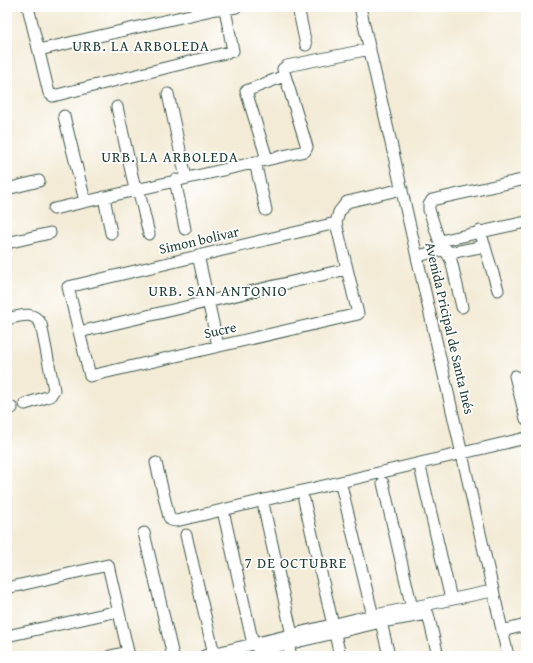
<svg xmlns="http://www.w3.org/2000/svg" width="533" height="663" viewBox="0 0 533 663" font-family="'Gentium Book Plus',serif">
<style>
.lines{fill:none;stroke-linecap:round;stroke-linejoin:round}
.minor-casing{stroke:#3f574c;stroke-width:13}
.minor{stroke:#fff;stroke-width:11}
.labels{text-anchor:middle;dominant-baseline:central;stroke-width:3.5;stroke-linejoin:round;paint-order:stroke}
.street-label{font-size:14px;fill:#1f3d34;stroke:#fff}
.neighbourhood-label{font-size:15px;letter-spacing:1px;fill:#1f3d34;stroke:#fff}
</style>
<rect width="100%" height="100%" fill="#fff"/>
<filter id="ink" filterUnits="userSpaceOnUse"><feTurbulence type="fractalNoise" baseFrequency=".025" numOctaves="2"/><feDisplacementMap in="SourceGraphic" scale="8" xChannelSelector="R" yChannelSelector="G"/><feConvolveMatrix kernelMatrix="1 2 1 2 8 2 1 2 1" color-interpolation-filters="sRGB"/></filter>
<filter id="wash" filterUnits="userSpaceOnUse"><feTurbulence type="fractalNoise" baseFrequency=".012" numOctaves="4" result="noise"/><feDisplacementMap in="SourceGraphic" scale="16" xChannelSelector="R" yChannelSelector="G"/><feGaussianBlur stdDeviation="0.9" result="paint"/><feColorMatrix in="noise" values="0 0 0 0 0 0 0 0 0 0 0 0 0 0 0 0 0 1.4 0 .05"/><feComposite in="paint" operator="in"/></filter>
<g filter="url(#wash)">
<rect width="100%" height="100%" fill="#f3ebd6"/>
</g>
<g filter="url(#ink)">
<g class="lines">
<defs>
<path id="minor" d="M28 7 49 93 53 96 233 51 225 9
M298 7 306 45
M360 7 508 656
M39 50 216 9H225L236 7
M168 94 186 178
M117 107 135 189
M64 116 85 201
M267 159 246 91 284 76
M255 162 266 210
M175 180 185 229
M138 188 149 234
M7 189 39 181
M104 197 111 233
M54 209 305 151 307 147 283 69 287 66 370 49
M336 223 68 287 90 376 358 314 336 223 339 212 347 202 402 189
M480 231 498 290
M440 241 526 222
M7 243 50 233
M449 253 485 246
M198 255 218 346
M418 256 446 249
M462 307 451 260 439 240 429 210V205L432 200 526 179
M7 319C20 316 33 310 41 324L54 390 50 396 25 404
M79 332 347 269
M515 376 526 419
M7 409 12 408
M156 463 169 517 171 520 176 521 526 438
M421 471 451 599
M383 483 412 608
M342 489 373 616
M304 500 333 625
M264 508 292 635
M224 515 253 644
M144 533 173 656
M186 535 214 654
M7 588 108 565 129 656
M381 622 389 656
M502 631 526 625
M335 634 340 656
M7 636 118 611
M288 644 291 656
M258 651 381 622 428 614 438 656
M110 656 128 652
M204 656 356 619 492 591"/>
</defs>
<use href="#minor" class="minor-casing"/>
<use href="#minor" class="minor"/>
</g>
</g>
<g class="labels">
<g class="street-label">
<text transform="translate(199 240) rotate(-13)">Simon bolivar</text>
<text transform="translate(450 328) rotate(77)">Avenida Pricipal de Santa Inés</text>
<text transform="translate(220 330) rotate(-13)">Sucre</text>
</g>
<g class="neighbourhood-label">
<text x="141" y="45">URB. LA ARBOLEDA</text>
<text x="170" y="156">URB. LA ARBOLEDA</text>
<text x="218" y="290">URB. SAN ANTONIO</text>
<text x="296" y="562">7 DE OCTUBRE</text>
</g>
</g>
<rect width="533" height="663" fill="none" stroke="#fff" stroke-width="24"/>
</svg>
